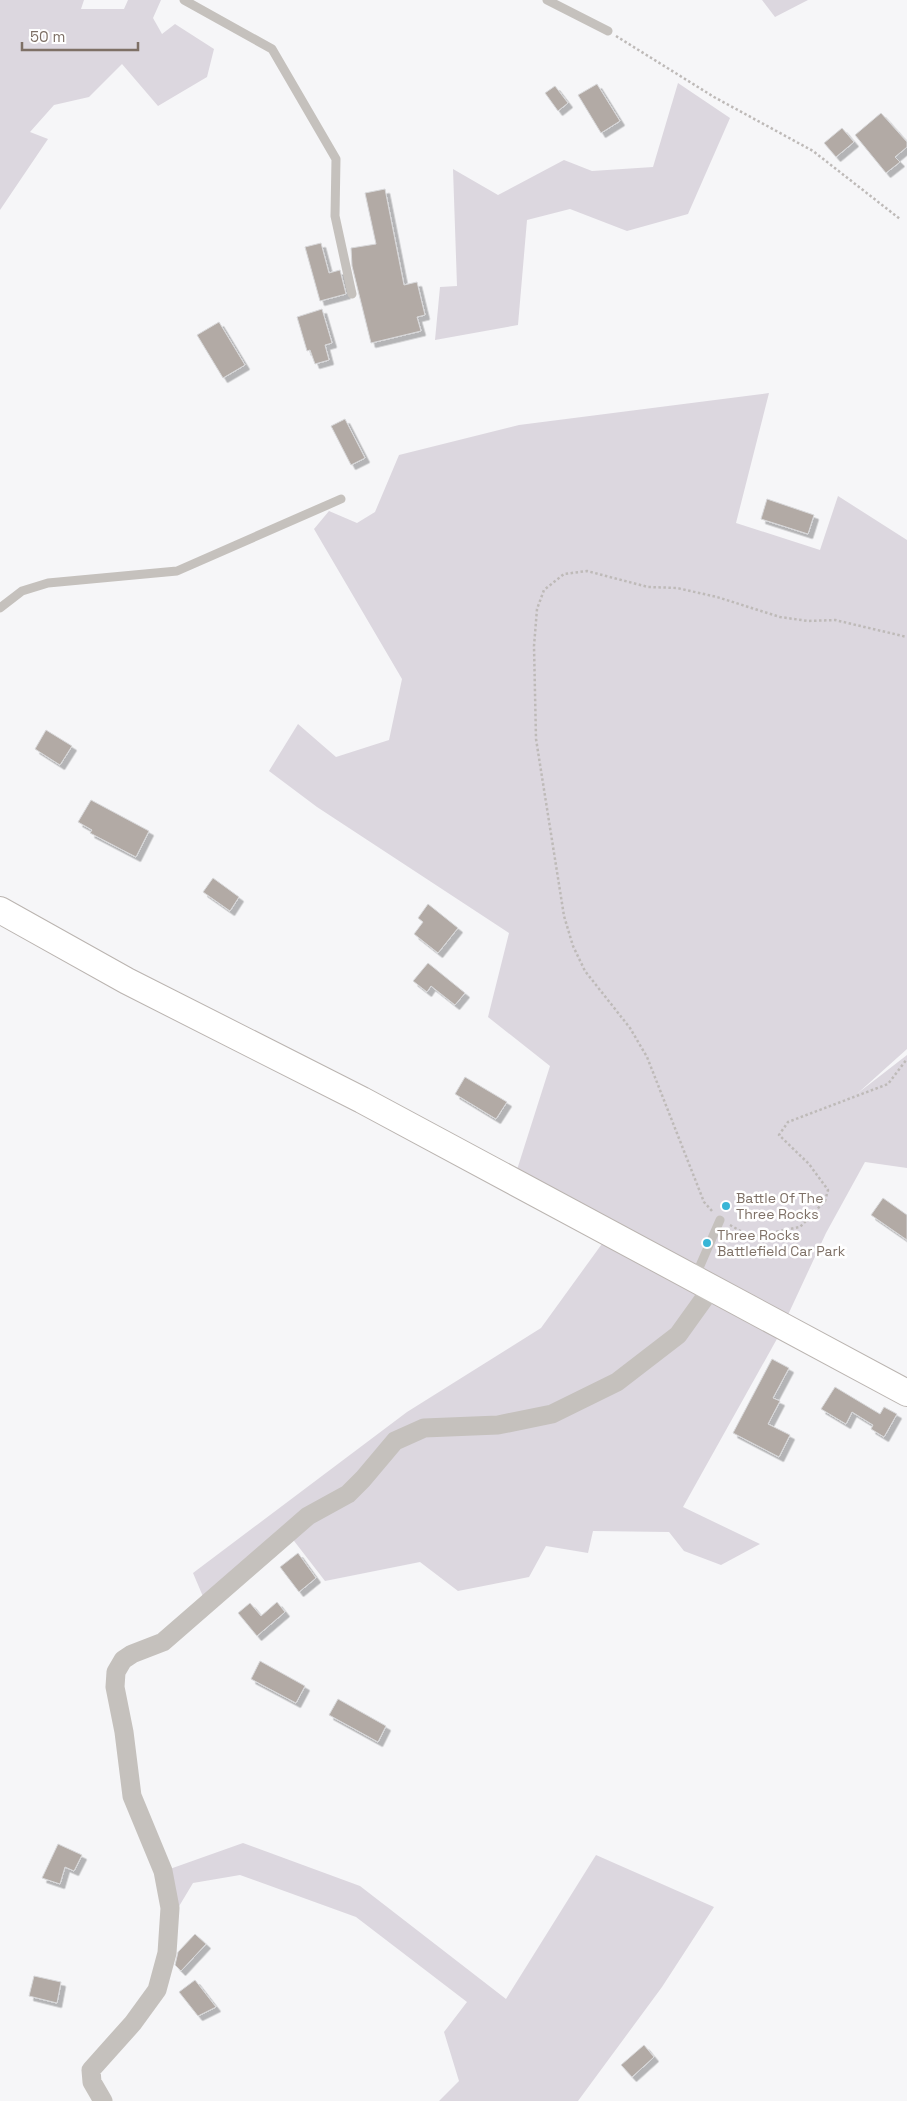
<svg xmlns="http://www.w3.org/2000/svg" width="907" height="2101" viewBox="0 0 907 2101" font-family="'Space Grotesk',sans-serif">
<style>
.green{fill:#dcd7df}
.building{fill:#b2aaa5;stroke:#d8d8da;filter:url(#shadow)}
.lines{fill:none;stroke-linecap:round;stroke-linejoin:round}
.secondary-casing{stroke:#bab4b0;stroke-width:28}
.path{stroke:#bebab8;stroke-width:2.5;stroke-dasharray:2.5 2.5;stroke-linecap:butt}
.lane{stroke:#c5c1bd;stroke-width:9}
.street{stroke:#c5c1bd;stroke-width:19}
.secondary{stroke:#fff;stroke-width:26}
.poi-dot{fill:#38b5d6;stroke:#fff;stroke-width:2}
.labels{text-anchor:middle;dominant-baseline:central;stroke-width:5;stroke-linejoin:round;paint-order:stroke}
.poi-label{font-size:14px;fill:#7e7066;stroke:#fff;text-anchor:start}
</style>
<defs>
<filter id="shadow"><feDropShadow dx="4.5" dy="4.5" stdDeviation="0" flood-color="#0004"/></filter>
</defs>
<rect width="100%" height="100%" fill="#f6f6f8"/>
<path class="green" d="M0 0H84L81 9H124L128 0H161L153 18 162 34 175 24 214 49 207 77 158 106 122 64 89 97 54 105 30 132 48 139 0 210Z
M762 0H808L775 17Z
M678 83 730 118 688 214 627 231 570 209 527 220 518 325 435 340 440 287 457 286 453 169 498 195 564 160 592 171 653 167Z
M769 393 736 523 820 550 838 496 907 540V1049L858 1093 907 1055V1168L865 1162 826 1233 787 1317 515 1176 550 1066 488 1017 509 933 317 807 269 771 298 724 336 757 389 740 402 679 314 529 329 511 357 523 375 512 399 455 519 425Z
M604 1241 778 1337 683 1507 760 1544 721 1565 684 1551 669 1532 593 1531 588 1553 546 1546 529 1577 458 1591 420 1562 325 1581 291 1537 210 1613 193 1573 407 1412 541 1328Z
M243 1843 360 1886 506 1999 596 1855 714 1907 662 1987 578 2101H439L459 2081 444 2032 467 2002 356 1917 240 1875 193 1883 175 1913 167 1870Z"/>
<path class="building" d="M597 84 620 121 601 133 578 95Z
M555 86 568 103 558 111 545 93Z
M881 113 907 142V147L895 157 900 162 886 173 855 135Z
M842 128 854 142 836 157 824 143Z
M385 189 404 285 417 282 425 315 417 317 421 331 371 343 352 266 351 248 376 244 365 193Z
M321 243 329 273 340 270 346 294 320 301 305 247Z
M322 309 332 343 325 345 329 360 315 364 310 350 307 351 297 317Z
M219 322 245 365 223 378 197 335Z
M345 419 365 458 351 465 331 426Z
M767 499 814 515 808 534 761 519Z
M46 730 72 746 60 765 35 749Z
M91 800 149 831 136 857 90 833 92 830 78 822Z
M213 878 239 897 230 911 203 892Z
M428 904 458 928 438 953 414 934 423 922 418 918Z
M428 963 465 993 455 1005 431 986 427 992 413 981Z
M465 1077 507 1102 496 1119 455 1094Z
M883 1198 907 1215V1240L871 1215Z
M772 1359 789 1368 773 1398 780 1401 768 1424 790 1435 779 1457 733 1433Z
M835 1387 880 1414 884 1407 897 1414 884 1437 871 1429 873 1425 852 1412 846 1424 821 1409Z
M298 1553 316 1578 299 1592 280 1567Z
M277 1602 285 1612 257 1636 238 1613 250 1603 261 1616Z
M260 1661 305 1686 296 1703 251 1679Z
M338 1699 386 1726 378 1742 329 1715Z
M58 1844 82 1855 74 1871 65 1867 60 1884 42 1878Z
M195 1934 206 1944 181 1971 175 1965 178 1952Z
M34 1976 61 1982 57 2003 29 1996Z
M195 1980 216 2007 198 2016 179 1992Z
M644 2045 654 2057 632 2077 621 2065Z"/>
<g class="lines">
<defs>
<path id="secondary" d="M0 910 127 981 362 1100 907 1393"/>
</defs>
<use href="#secondary" class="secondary-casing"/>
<path class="path" d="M616 36 714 97 813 151 900 219
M712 1211 704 1202 647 1057 630 1028 585 971 573 946 564 916 536 739 534 646 537 609 544 590 564 574 587 571 648 587 677 588 717 597 780 617 808 621 835 620 907 637
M730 1225 751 1237 800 1227 825 1201 828 1190 809 1164 779 1135 788 1122 888 1084 907 1059"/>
<path class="lane" d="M184 0 272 49 336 159 335 216 352 294
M547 0 608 31
M0 608 22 591 48 583 177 571 341 499
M704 1277 699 1268 720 1220"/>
<path class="street" d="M103 2101 92 2082 91 2070 133 2023 157 1990 167 1953 170 1908 163 1871 132 1796 124 1732 115 1687 116 1672 123 1660 132 1654 163 1642 308 1516 348 1494 363 1479 395 1441 424 1428 498 1425 552 1414 617 1382 678 1335 711 1289"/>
<use href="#secondary" class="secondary"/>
</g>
<g class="poi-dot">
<circle cx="726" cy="1206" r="5"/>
<circle cx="707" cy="1243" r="5"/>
</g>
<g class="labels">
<g class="poi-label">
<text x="736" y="1198">Battle Of The<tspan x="736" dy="16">Three Rocks</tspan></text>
<text x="717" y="1235">Three Rocks<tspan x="717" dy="16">Battlefield Car Park</tspan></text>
</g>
</g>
<path d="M22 42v8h116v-8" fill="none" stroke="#7e7066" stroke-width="2.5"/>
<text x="30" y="42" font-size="15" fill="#7e7066" stroke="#ffffff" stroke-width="4" paint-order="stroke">50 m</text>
</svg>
